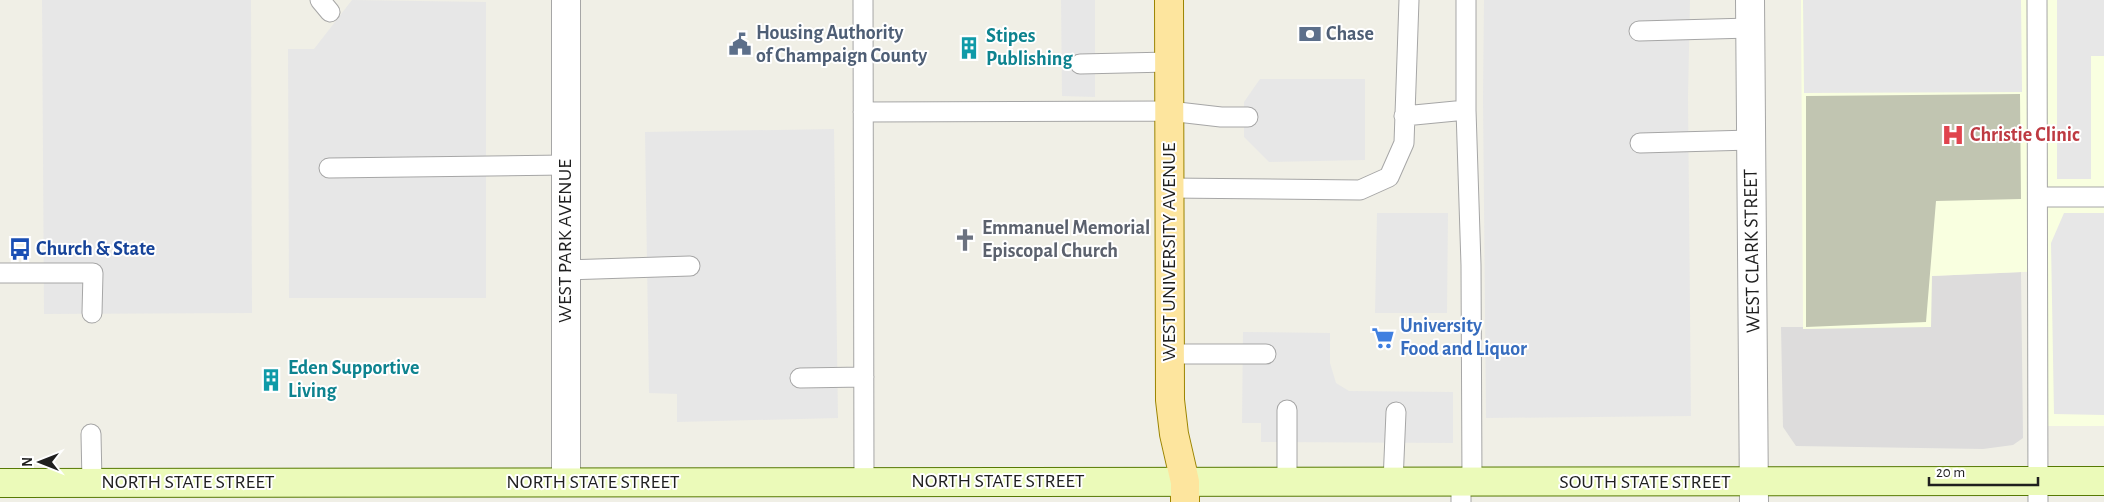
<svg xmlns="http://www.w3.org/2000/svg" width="2104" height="502" viewBox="0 0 2104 502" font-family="'Alegreya Sans',sans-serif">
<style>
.residential{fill:#dddcdc}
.education{fill:#f9ffe0}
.construction{fill:#c1c5b1}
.parking{fill:#e7e7e7}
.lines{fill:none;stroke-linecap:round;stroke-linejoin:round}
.lane-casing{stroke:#a6a6a6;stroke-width:21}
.street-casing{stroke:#a6a6a6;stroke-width:30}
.secondary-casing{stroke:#577904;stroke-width:30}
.primary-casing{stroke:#9b8400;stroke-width:30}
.lane{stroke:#fff;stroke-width:19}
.street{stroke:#fff;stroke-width:28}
.secondary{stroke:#ebfab9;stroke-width:28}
.primary{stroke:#fde59e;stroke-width:28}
.labels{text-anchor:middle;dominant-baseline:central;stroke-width:4;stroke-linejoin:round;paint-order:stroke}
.service-label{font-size:20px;font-weight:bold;fill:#4e5e75;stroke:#fff;text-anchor:start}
.culture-label{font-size:20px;font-weight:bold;fill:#0d838f;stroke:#fff;text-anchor:start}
.health-label{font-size:20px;font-weight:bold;fill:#be3a42;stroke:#fff;text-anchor:start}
.worship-label{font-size:20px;font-weight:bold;fill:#5b616d;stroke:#fff;text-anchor:start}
.street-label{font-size:20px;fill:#1f1f1f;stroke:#fff}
.transit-label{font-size:20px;font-weight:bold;fill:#164399;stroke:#fff;text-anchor:start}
.shop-label{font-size:20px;font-weight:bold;fill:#366cbe;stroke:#fff;text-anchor:start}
</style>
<rect width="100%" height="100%" fill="#f0efe6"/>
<path class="residential" d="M2021 272 2023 438 2013 445 1983 449 1796 446 1783 427 1781 327H1930L1931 276Z"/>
<path class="education" d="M1801 0H2104V426H2046L2047 271 1932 276 1931 327 1803 329Z"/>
<path class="construction" d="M2020 94 2021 199 1936 201 1926 322 1806 327V96Z"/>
<path class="parking" d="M42 0H251L252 313 44 314Z
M352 0 486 2V298H289L288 49H314Z
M1061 0H1095V97L1062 96Z
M1484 0H1690L1688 97 1691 416 1486 418 1483 99Z
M1803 0H2021L2022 92 1804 93Z
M2057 0H2104V56H2091V179H2057Z
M1260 79H1365V160L1269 162 1244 137V102Z
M834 129 838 418 677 422V394L649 393 645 132Z
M1377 213H1448L1447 313H1375Z
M2064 213H2104V415L2054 414 2051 243Z
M1243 332 1330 333V363L1336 383 1349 391 1453 392V443L1261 442V423H1242Z"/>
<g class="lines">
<defs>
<path id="lane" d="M320 0 330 12
M863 0 864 481
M1466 0V110L1471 265 1472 483
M2037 0 2038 502
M1639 31 1750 28
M1080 64 1169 62
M863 112 1169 111 1221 117H1248
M1404 116 1466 110
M1640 143 1751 140
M329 168 565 165
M1169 188 1360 190 1389 177 1404 143 1409 0
M2038 197H2104
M565 270 690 266
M0 273H93L92 313
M1170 354H1266
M800 378 864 377
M1287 410V482
M91 434 92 482
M1393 482 1396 412
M1461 483V502"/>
<path id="street" d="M566 0V482
M1750 0 1754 502"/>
<path id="secondary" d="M0 483 2104 481"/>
<path id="primary" d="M1169 0 1170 400 1174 434 1185 482V502"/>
</defs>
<use href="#lane" class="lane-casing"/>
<use href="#street" class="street-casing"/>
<use href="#secondary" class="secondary-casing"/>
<use href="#primary" class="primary-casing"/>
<use href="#lane" class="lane"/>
<use href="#street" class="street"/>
<use href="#secondary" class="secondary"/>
<use href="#primary" class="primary"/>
</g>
<defs>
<symbol id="bank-bare" viewBox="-9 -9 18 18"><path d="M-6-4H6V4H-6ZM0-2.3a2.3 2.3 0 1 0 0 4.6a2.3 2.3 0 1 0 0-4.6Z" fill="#5c6f8a" stroke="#fff" stroke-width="2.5" paint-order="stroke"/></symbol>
<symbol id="civic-bare" viewBox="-9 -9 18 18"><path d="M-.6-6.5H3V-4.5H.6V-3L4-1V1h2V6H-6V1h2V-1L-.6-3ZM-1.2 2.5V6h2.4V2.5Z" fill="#5c6f8a" stroke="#fff" stroke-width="2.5" paint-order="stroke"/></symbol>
<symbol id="building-bare" viewBox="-9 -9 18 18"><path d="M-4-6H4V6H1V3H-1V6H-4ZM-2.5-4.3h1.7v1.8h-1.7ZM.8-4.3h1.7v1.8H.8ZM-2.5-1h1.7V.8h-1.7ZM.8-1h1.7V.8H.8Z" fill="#0f9aa8" stroke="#fff" stroke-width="2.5" paint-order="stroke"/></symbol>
<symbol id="hospital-bare" viewBox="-9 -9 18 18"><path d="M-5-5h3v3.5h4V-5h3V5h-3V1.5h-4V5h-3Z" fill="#e0444e" stroke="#fff" stroke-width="2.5" paint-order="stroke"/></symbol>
<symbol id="church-bare" viewBox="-9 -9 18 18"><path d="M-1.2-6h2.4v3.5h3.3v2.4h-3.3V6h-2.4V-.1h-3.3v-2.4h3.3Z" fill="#6b7280" stroke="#fff" stroke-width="2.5" paint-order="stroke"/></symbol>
<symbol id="bus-bare" viewBox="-9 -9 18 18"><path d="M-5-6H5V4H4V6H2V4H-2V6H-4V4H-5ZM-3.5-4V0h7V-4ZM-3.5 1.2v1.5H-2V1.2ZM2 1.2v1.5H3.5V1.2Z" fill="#1a4fb4" stroke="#fff" stroke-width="2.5" paint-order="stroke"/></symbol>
<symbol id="supermarket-bare" viewBox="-9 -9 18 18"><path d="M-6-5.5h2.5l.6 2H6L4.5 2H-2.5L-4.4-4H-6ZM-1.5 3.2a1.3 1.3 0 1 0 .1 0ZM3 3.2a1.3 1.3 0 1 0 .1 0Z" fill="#3f7fe0" stroke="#fff" stroke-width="2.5" paint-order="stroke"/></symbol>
</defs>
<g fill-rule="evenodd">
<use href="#bank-bare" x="1294" y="18" width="32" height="32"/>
<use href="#civic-bare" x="724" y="28" width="32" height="32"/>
<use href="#building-bare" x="953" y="32" width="32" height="32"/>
<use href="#hospital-bare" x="1937" y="119" width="32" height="32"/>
<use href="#church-bare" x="949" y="224" width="32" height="32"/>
<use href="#bus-bare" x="4" y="233" width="32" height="32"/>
<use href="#supermarket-bare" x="1367" y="322" width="32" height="32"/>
<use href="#building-bare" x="255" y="364" width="32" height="32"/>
</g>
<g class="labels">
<g class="service-label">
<text x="756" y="33">Housing Authority<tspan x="756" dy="23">of Champaign County</tspan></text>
<text x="1326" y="34">Chase</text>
</g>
<g class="culture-label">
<text x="986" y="36">Stipes<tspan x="986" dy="23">Publishing</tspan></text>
<text x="288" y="368">Eden Supportive<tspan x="288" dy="23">Living</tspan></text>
</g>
<g class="health-label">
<text x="1970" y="135">Christie Clinic</text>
</g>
<g class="worship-label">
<text x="982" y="228">Emmanuel Memorial<tspan x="982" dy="23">Episcopal Church</tspan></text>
</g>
<g class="street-label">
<text transform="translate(565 241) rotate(-90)">WEST PARK AVENUE</text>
<text transform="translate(1752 251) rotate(-91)">WEST CLARK STREET</text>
<text transform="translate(1169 252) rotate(-90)">WEST UNIVERSITY AVENUE</text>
<text x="998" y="481">NORTH STATE STREET</text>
<text x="188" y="482">NORTH STATE STREET</text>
<text x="593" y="482">NORTH STATE STREET</text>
<text x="1645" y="482">SOUTH STATE STREET</text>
</g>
<g class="transit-label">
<text x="36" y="249">Church &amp; State</text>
</g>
<g class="shop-label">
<text x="1400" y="326">University<tspan x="1400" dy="23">Food and Liquor</tspan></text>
</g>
</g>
<g transform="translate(40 462) rotate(270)" stroke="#ffffff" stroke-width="4" paint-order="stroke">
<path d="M0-4L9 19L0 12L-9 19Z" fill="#1f1f1f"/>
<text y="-8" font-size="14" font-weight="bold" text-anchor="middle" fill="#1f1f1f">N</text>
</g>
<path d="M1929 477v8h109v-8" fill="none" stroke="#1f1f1f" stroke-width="2.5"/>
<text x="1936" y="477" font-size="15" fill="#1f1f1f" stroke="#ffffff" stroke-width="4" paint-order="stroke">20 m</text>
</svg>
